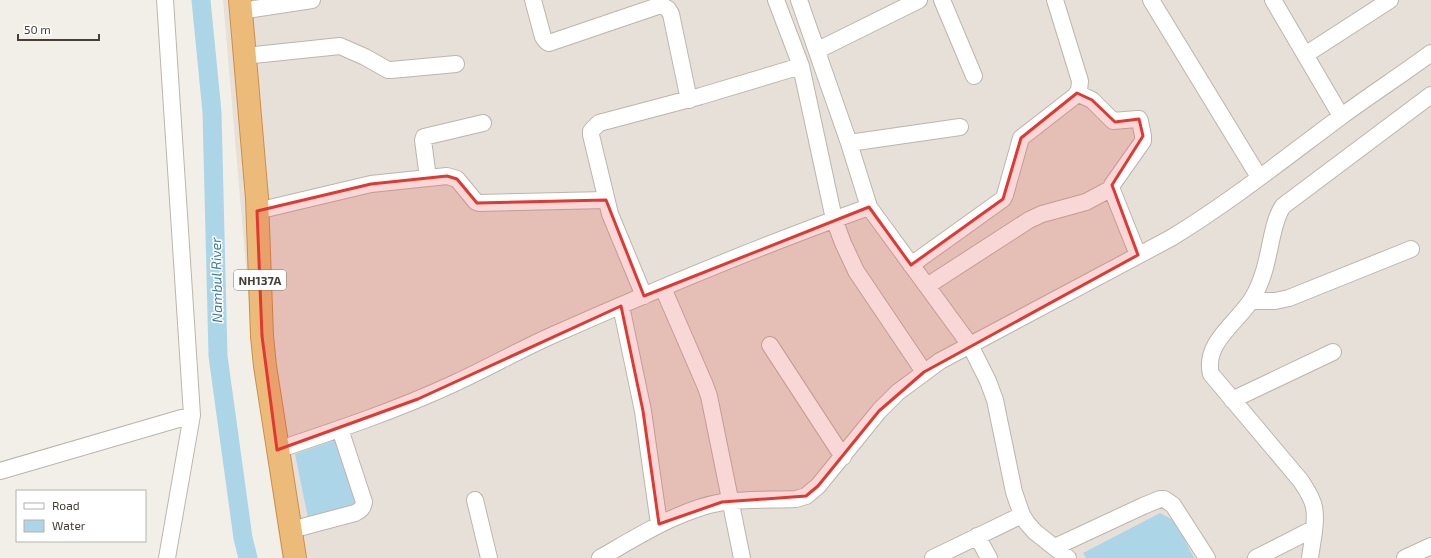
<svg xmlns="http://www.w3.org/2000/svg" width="1431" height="558" viewBox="0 0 1431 558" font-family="'Exo 2',sans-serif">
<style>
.residential{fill:#e6e0d8}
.water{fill:#acd6e8}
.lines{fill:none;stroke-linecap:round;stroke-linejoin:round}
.river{stroke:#acd6e8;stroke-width:19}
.minor-casing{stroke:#bdb5ac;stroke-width:18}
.highway-casing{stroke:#cb8e4a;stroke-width:24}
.minor{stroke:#fff;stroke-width:16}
.highway{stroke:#edbb79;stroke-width:22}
.marked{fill:#e13931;fill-opacity:0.2;stroke:#e13931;stroke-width:3;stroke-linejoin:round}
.labels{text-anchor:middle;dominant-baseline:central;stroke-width:3;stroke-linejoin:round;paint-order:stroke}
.shield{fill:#fff;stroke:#7d7974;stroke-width:1}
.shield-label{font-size:12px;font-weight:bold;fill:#453f38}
.water-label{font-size:14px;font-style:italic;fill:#3b7e9e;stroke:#fff}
</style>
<rect width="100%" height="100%" fill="#f2efe9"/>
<path class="residential" d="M223 0H1431V558H282L255 372Z"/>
<path class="water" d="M335 440 358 506 308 518 295 454Z
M1160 513 1175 521 1194 558H1086L1083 553Z"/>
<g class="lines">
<path class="river" d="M201 0 212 112 218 356 243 538 248 558"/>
<defs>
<path id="minor" d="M165 0 192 415 167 558
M533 0 543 37 546 41 549 43 661 5 668 9 671 14 689 100
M776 0 801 66 834 219 843 243 856 271 924 372
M799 0 849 143 869 207 970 345 988 381 995 400 1014 492 1022 515 1027 523 1035 532 1068 558
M942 0 974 76
M1151 0 1259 177
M1273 0 1341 116
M241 11 312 0
M818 50 919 0
M1305 55 1390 0
M245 56 340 46 365 57 388 70H391L456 64
M1077 93 1092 100 1113 121 1137 119H1139L1140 121 1143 136V141L1112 185V190L1138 255
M849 143 960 127
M428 178 423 140 424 137 483 123
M257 211 371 184 447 176 457 179 476 202 479 203 606 200
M911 265 1003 199 1005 195 1021 138 1075 96 1079 91 1080 81 1055 0
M927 286 1029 220 1042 214 1086 202 1112 188
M663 288 705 385 709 396 742 558
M644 296 610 214 591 135V131L599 123 701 96 801 66
M1251 301H1275L1289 298 1411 249
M621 306 643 411 659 524
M770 345 843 457
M1232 400 1333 352
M277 450C337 430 397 410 455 383 488 368 519 350 553 335 657 289 762 245 869 207
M0 471 192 415
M475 500 489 558
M291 530 355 513C361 510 363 508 364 502L340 429
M977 536 989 558
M1055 547 1143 506 1160 499H1164L1173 505 1207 558
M600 558C637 537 680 509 723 502 746 499 773 500 796 499L806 496 818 486 879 411 898 392 940 361 1171 238C1230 202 1284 159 1339 118 1369 96 1401 75 1431 53
M933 558 1022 515
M1256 558 1313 529
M1310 558C1312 542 1317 523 1314 507 1312 497 1306 489 1301 481L1211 374C1203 343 1238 322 1252 299 1263 281 1267 261 1271 241 1274 228 1276 216 1283 206L1431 95
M1405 558 1431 546"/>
<path id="highway" d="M240 0 257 198 262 336 265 366 295 558"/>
</defs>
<use href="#minor" class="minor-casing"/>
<use href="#highway" class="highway-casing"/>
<use href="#minor" class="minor"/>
<use href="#highway" class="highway"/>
</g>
<path class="marked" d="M1077 93 1092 100 1115 122 1139 119 1143 136 1112 185 1138 255 924 372 879 411 818 486 806 496 722 502 659 524 643 411 621 306 418 399 277 450 262 336 257 211 371 184 447 176 457 179 477 203 606 200 644 296 869 207 911 265 1003 199 1021 138Z"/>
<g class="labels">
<rect class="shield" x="234" y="270" width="52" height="20" rx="3"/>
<g class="shield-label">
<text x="260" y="280">NH137A</text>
</g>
<g class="water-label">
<text transform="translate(216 280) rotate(-91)">Nambul River</text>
</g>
</g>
<rect x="16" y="490" width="130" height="52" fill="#ffffff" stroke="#b5b2af"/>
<rect x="24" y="503" width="20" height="6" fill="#ffffff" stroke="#b5b2af"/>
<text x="52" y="510" font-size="12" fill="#453f38">Road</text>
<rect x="24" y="520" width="20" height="12" fill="#acd6e8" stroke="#b5b2af"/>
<text x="52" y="530" font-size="12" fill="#453f38">Water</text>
<path d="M18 34v6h81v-6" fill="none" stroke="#453f38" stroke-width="2"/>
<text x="24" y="34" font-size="12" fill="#453f38" stroke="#ffffff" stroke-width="3" paint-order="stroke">50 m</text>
</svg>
